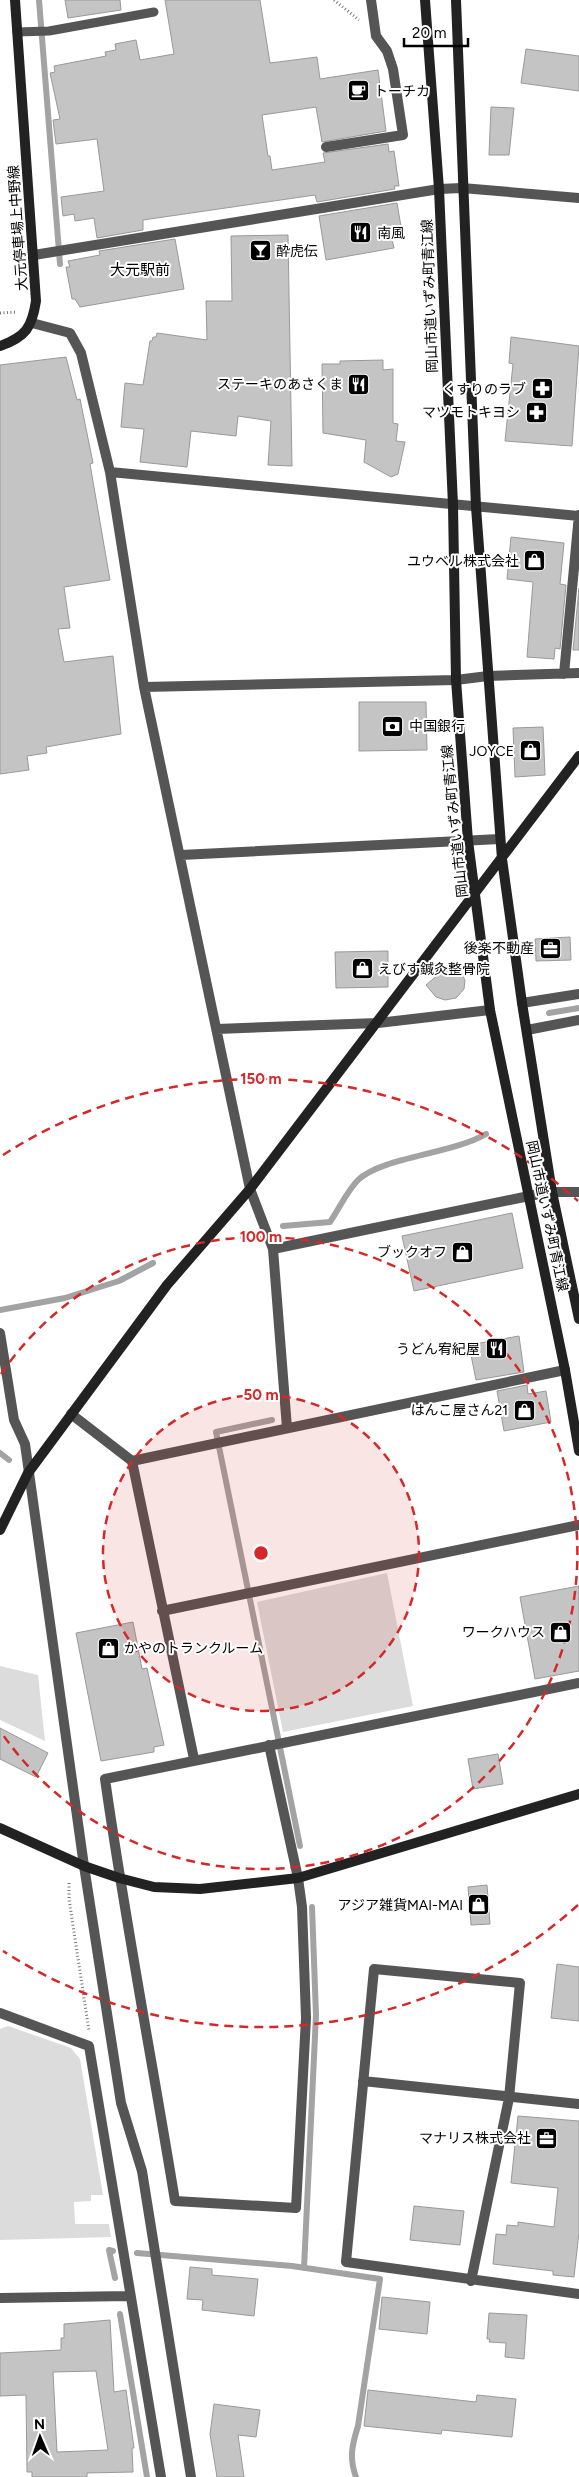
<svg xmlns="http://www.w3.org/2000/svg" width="579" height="2477" viewBox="0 0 579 2477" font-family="Figtree,'Noto Sans JP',sans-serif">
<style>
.green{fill:#dcdcdc}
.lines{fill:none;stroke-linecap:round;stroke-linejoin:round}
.stream{stroke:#a3a3a3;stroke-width:6}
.building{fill:#c4c4c4;stroke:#999;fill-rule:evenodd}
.path{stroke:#777;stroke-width:3;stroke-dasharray:1 2.5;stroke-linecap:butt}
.lane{stroke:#555;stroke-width:9}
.street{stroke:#555;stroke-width:10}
.secondary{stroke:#222;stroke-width:10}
.ring{fill:none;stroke:#d62828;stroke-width:2.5;stroke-dasharray:9 6}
.labels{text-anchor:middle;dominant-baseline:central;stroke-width:4;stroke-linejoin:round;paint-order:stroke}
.poi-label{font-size:14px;fill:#000;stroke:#fff;text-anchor:end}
.street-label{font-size:14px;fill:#000;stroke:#fff}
.neighbourhood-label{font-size:15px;fill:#000;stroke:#fff}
.centre{fill:#d62828;stroke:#fff;stroke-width:2.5}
.ring-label{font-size:15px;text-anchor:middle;font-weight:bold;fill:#d62828;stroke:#fff;stroke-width:4;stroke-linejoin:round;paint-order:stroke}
</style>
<rect width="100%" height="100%" fill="#fff"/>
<path class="green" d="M387 1573 413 1706 283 1732 257 1602Z
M0 1666 38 1675 45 1741 0 1720Z
M8 2026 71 2048 80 2059 103 2195H91V2201L74 2202 75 2224H109L111 2237 0 2240V2029Z"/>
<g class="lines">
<path class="stream" d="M39 0 60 264
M549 1013 579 1008
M283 1226 330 1222C339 1209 347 1191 358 1180 382 1157 452 1154 486 1134
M0 1310 65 1298 119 1281 153 1263
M272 1420 216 1432 300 1846
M0 1453 9 1460
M113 2251 109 2250 115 2278
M137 2253 292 2266 380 2279 358 2426C352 2445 349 2458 356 2477
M304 2268 316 2015 312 1907
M120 2314 147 2477"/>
</g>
<path class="building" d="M65 0H120L121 10 68 18Z
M165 0H260L270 63 317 57 320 79 378 70 386 131 322 142 316 107 262 115 268 156H270L272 170 325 162 323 153 388 144 389 152 394 151 399 186H394L395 189 317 202 315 195 143 220V230L97 238 94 218 75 221 74 214 63 216 61 197 104 191 97 139 56 144 53 120 60 119 50 73 55 72 54 66 106 56 105 52 116 50 115 44 136 40 140 60 174 54Z
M526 49 579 56V91L521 83Z
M491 107 514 108 509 155H489Z
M397 203 403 238 392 239 394 248 326 260 319 216Z
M288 235 292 466 268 465 271 421 238 416 236 436 191 431 187 467 140 462 144 429 121 427 125 383 143 385 150 341H152L153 337H156L157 333 207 340 206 301H232L231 236Z
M175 239 184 289 80 307 75 299H72L66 267H70L68 261 100 255 99 251Z
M511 337 579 346 572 446 505 441 513 364 509 363Z
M66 357 77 400 80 399 93 463 90 464 110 580 64 587 70 628 58 629 64 662 113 656 121 734 46 747 47 753 27 756 29 770 0 774V365Z
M383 360V370L393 369V423L398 424 396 441 405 442 398 474 391 477 364 462 366 440 323 433 322 364H340V361Z
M511 537 564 543 560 584 566 585 560 649 555 648 554 659 527 657 533 582 507 579Z
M579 588V650H573Z
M359 702H426L427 750 359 751Z
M543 727 545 775 515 777 513 728Z
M570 937 571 960 536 961 535 939Z
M388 951V987L336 988 335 952Z
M446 968 459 969 465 980 464 989 456 998 445 1000 436 997 426 985Z
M512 1213 523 1268 414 1291 402 1236Z
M519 1336 524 1372 476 1380 469 1345Z
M527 1385 528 1394 546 1391 551 1422 504 1431 497 1391Z
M579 1586V1671L535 1679 520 1597Z
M133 1622 142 1669 147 1668 164 1745 154 1747V1752L101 1761 76 1633Z
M0 1728 48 1753 36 1777 0 1759Z
M498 1754 503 1784 473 1789 468 1759Z
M487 1885 490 1924 471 1925 468 1887Z
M557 1964 579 1967V2021L551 2018Z
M518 2116 579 2121V2232L574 2277 553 2275V2271L493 2264 496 2234 506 2235 507 2225 518 2226V2222L554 2227 558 2188 511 2183Z
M414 2206 464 2211 460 2245 410 2240Z
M190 2267 212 2269V2275L258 2279 254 2316 202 2310 203 2300 187 2299Z
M382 2297 430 2302 427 2334 379 2329Z
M489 2313 527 2315 524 2359 505 2357 506 2343 489 2342 490 2339H487Z
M110 2320 114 2392 126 2390 134 2448H132L133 2472 87 2473V2477H32V2472H27L26 2395 0 2396V2353L61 2350V2338H64V2324ZM96 2371 108 2450 57 2452 53 2372Z
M368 2390 476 2402 477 2395 516 2399 512 2437 442 2430 441 2434 364 2426Z
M214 2404 260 2410 256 2437 238 2435 244 2477H217L210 2434Z"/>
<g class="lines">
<path class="path" d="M334 0 359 20
M0 313 17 312
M69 1883V1899L89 2031"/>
<path class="lane" d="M17 32 49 31 154 12"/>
<path class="street" d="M326 147 403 135 393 69 387 51 376 36 371 0
M34 255 439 189 462 188 579 198
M32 323 70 333 81 353 110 472 144 687 250 1189 273 1249 287 1428
M110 472 579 516
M564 674 579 515
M144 687 456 680 488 676 579 673
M181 855 500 839
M522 1003 579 994
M217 1029 378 1023 490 1010
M527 1030 579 1020
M273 1249 529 1196 552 1192H579
M0 1333 14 1420 25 1444 84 1866 121 2103 142 2171 191 2477
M71 1414 132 1461 194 1759
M132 1461 565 1370
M162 1611 579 1525
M269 1745 298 1878 302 1907 306 2018 296 2208 175 2201C152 2060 125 1920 105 1779L579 1683
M0 2013 89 2046 161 2477
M363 2081 579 2104
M471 2281 509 2098 520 1983 374 1969 346 2262 579 2294
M0 2298 129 2296"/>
<path class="secondary" d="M425 0 439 189 453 505 456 680 468 841 490 1010 565 1370 579 1451
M456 0 476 507 502 859 522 1003 552 1192 579 1319
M0 346C26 337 32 327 36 301L15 0
M0 1530 28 1473 167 1285 250 1189 579 756
M0 1828 84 1866 119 1878 154 1887 200 1889 298 1878 579 1794"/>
</g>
<circle cx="261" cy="1553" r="158" fill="#d62828" fill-opacity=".12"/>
<g class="ring">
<circle cx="261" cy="1553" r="158"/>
<path d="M1 1374A316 316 0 1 1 1 1732"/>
<path d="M578 1905A474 474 0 0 1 3 1951M3 1155A474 474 0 0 1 578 1201"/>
</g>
<defs>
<symbol id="cafe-square" viewBox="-11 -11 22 22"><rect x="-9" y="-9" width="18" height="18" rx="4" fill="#000" stroke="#fff"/><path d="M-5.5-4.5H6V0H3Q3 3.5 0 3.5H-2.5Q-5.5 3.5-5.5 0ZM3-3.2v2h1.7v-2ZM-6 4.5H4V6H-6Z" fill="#fff"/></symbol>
<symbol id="restaurant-square" viewBox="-11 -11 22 22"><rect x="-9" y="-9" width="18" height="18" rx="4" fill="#000" stroke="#fff"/><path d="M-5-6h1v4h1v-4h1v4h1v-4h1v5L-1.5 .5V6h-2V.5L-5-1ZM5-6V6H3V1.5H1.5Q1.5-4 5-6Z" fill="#fff"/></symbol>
<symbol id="bar-square" viewBox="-11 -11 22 22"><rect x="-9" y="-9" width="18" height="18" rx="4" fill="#000" stroke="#fff"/><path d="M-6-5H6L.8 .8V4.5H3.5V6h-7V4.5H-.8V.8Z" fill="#fff"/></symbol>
<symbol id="pharmacy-square" viewBox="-11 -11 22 22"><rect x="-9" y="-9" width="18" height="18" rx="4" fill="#000" stroke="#fff"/><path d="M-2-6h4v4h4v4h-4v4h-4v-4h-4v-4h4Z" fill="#fff"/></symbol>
<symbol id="shop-square" viewBox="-11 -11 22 22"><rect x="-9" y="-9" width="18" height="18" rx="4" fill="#000" stroke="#fff"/><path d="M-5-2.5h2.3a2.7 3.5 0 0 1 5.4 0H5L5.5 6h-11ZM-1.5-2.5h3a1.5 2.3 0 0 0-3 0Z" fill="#fff"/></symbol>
<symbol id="bank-square" viewBox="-11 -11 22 22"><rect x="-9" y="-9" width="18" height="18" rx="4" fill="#000" stroke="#fff"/><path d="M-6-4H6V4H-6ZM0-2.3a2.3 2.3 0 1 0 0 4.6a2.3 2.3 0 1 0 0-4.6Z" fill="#fff"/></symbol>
<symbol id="office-square" viewBox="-11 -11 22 22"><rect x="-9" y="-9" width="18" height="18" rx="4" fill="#000" stroke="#fff"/><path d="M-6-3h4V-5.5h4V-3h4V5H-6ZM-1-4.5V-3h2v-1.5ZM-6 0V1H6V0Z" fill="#fff"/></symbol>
</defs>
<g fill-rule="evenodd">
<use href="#cafe-square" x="346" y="78" width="25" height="25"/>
<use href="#restaurant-square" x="348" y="220" width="25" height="25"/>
<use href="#bar-square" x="248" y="238" width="25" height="25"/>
<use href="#restaurant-square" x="346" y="372" width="25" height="25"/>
<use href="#pharmacy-square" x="530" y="376" width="25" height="25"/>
<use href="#pharmacy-square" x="524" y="400" width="25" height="25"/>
<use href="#shop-square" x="522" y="548" width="25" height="25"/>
<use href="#bank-square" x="380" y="714" width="25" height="25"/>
<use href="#shop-square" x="518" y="738" width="25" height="25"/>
<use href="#office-square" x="538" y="936" width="25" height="25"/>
<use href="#shop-square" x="350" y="956" width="25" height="25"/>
<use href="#shop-square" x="450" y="1240" width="25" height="25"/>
<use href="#restaurant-square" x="484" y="1336" width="25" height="25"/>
<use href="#shop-square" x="512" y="1398" width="25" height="25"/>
<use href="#shop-square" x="548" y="1620" width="25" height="25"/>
<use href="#shop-square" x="96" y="1636" width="25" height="25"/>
<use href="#shop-square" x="466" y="1892" width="25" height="25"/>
<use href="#office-square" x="534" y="2126" width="25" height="25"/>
</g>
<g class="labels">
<g class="poi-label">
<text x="374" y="91" text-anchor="start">トーチカ</text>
<text x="377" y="233" text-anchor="start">南風</text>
<text x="276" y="251" text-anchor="start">酔虎伝</text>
<text x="343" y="384">ステーキのあさくま</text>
<text x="526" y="389">くすりのラブ</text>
<text x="520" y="412">マツモトキヨシ</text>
<text x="519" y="561">ユウベル株式会社</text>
<text x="409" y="726" text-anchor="start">中国銀行</text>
<text x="514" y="751">JOYCE</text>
<text x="534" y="948">後楽不動産</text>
<text x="378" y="969" text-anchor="start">えびす鍼灸整骨院</text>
<text x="447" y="1252">ブックオフ</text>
<text x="480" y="1349">うどん宥紀屋</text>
<text x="508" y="1410">はんこ屋さん21</text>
<text x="545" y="1632">ワークハウス</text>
<text x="124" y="1648" text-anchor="start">かやのトランクルーム</text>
<text x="463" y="1905">アジア雑貨MAI-MAI</text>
<text x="531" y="2138">マナリス株式会社</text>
</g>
<g class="street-label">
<text transform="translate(18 228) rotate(-94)">大元停車場上中野線</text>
<text transform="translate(430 296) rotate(-92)">岡山市道いずみ町青江線</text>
<text transform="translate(455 821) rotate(-96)">岡山市道いずみ町青江線</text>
<text transform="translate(547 1216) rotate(78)">岡山市道いずみ町青江線</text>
</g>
<g class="neighbourhood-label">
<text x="140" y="270">大元駅前</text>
</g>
</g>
<circle cx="261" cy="1553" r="8" class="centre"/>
<g class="ring-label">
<text x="261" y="1084">150 m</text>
<text x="261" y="1242">100 m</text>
<text x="261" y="1400">50 m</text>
</g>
<g transform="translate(40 2437) rotate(358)" stroke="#ffffff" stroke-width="4" paint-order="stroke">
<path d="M0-4L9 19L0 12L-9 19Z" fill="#000000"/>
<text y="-8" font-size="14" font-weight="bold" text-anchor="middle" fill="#000000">N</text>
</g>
<path d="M404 38v8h64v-8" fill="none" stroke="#000000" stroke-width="2.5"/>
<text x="412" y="38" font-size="15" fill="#000000" stroke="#ffffff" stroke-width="4" paint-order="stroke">20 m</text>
</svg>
